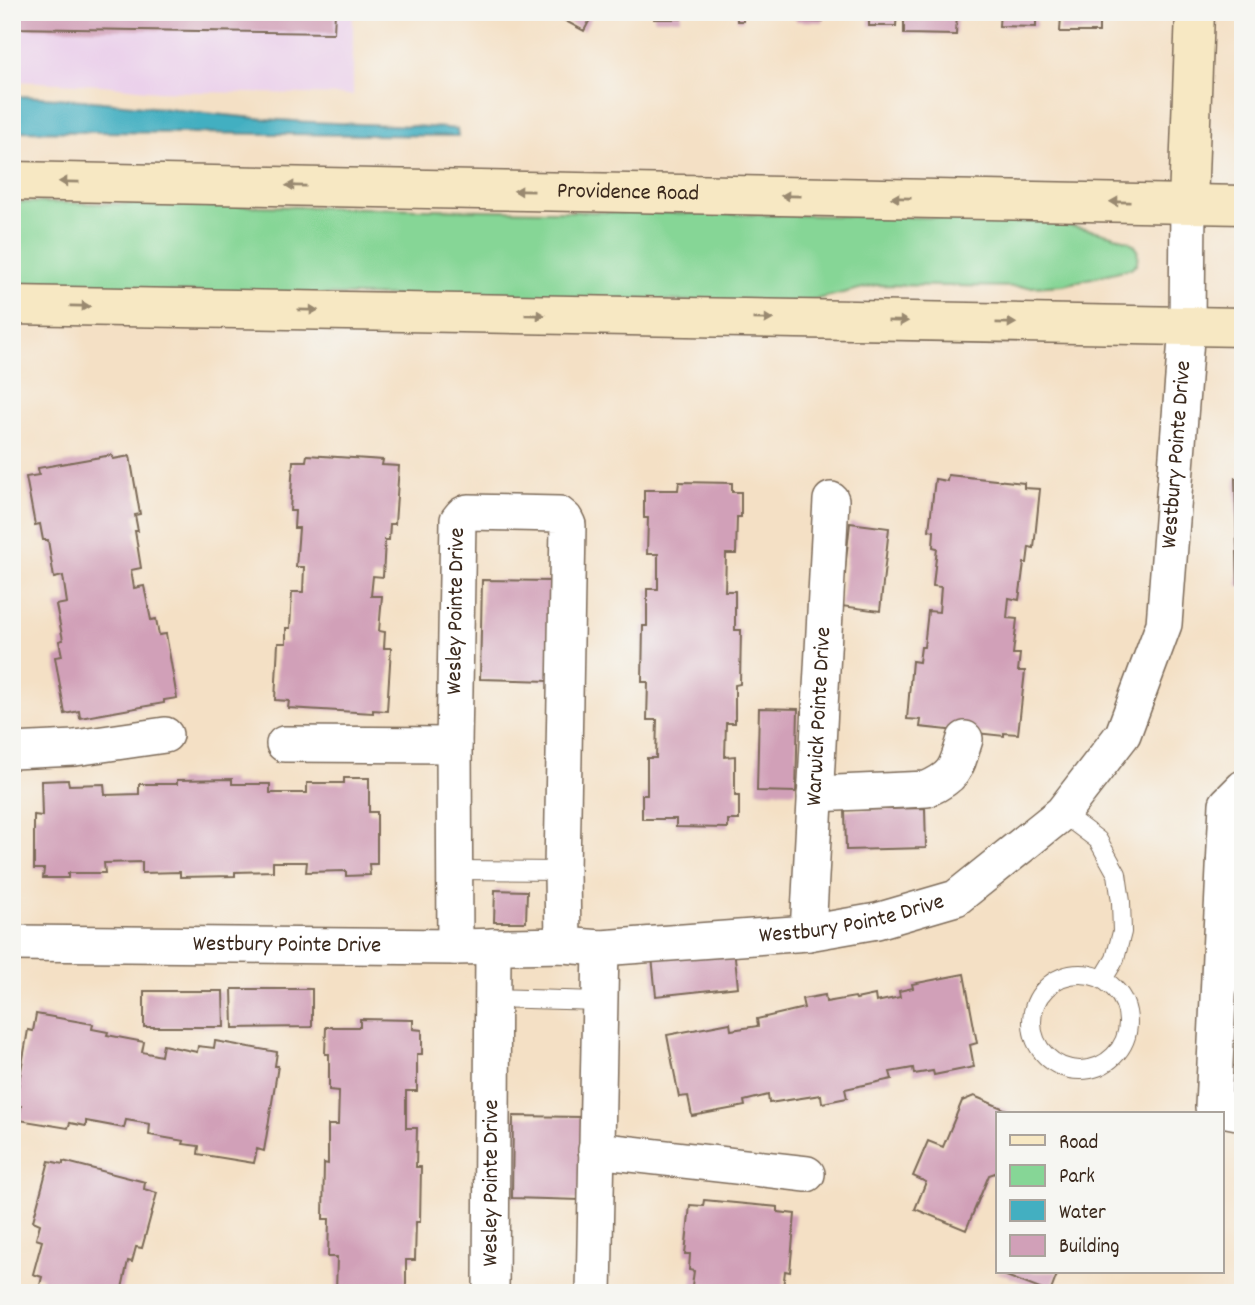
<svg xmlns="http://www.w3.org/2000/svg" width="1255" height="1305" viewBox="0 0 1255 1305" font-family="Dekko,sans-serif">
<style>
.built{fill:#ebd1eb}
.green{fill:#86d696;stroke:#60805a;stroke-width:2}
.water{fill:#43afc1;stroke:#3f6c70;stroke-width:2}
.building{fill:#d1a0b8}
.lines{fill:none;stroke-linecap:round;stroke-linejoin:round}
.lane-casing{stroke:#7c6a58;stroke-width:20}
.street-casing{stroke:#7c6a58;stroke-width:38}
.secondary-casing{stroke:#7c6a58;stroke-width:41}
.lane{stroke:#fff;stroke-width:18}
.street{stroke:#fff;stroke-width:35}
.secondary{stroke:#f7e8c3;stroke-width:38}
.oneway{fill:#998970}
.labels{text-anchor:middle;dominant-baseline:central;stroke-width:6;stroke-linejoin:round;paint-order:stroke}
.street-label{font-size:23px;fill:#3b2a1e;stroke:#f6f6f2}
</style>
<rect width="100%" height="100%" fill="#f6f6f2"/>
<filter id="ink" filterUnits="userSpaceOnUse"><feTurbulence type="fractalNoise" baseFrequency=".0143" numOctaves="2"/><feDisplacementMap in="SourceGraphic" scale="14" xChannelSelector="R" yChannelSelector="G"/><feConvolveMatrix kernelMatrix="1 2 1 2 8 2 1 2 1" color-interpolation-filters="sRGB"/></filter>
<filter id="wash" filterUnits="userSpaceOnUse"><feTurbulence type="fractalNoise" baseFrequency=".00686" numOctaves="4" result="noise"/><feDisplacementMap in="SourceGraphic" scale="28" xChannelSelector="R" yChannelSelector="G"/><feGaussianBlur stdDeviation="1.57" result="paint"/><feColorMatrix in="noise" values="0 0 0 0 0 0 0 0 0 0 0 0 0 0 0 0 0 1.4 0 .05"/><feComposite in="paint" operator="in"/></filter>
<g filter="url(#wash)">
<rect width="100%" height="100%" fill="#f4e0c5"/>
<path class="built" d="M12 12H353V95L155 91 103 85 12 81Z"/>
<path class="green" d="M12 202 1025 219C1044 222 1126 232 1136 247 1139 251 1137 258 1137 263L1131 268 1064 285 1031 287 876 285 801 303 12 289Z"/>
<path class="water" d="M12 96C94 98 174 111 256 118 322 125 390 123 457 129L458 136 12 131Z"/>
<g id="blocks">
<path class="building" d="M12 12H335L334 33 12 28Z
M549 12H594L584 31Z
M654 12H681V19H654Z
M737 12H743V21H737Z
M796 12H823V22L796 21Z
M852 12H897L896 26H869V16H852Z
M904 12H957L956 35 904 34Z
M1000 12H1036V27L999 26Z
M1053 12H1099V32H1060L1061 15H1053Z
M112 455 113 459 130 456 140 514 135 515 138 531H135L141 568 131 570 134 588 144 586 151 620 156 619 159 635 166 634 177 698 164 700V703L80 718 79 711 65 714 55 657 62 656 59 641 63 640 56 605 67 603 63 576 54 578 48 540H43L40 524 35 525 26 477 39 475 38 468Z
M307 455 383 460 382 465 399 466 395 524H390L389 540H385L383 577 373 576 371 596H382L379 631 385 632 384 648H391L387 711 373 710V713L288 708 289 701 275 700 278 643H286V628H290L292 592H303L304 567H296L299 528H294L295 511H290L293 461H306Z
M948 475 1024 483V488L1040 489 1034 548 1029 547 1027 563H1024L1019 600 1009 598 1007 618 1017 619 1013 654H1020L1018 671H1025L1018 734 1004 733V736L920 727 921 720 907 719 912 661 919 662 921 647H924L928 611 939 612 941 587 933 586 937 548 933 547 934 531 929 530 935 479 947 481Z
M1235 478H1243V586H1238Z
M679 482 732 483V492H741V517H737L736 554H726L725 591H735V630H741L740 684 735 685V723H726L725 757 735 756V796H739V820H728V828L676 827V819H642V795H647V758H656L657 720H647L648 682H642L643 626H647V589H658V554H647L648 518H644V490H678Z
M850 523 889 528 880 611 841 606Z
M482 580 551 581 549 681 480 679Z
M759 708 798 709 796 792 757 791Z
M344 778H369V812H377V864H369L370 875 346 876V871L306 872 307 862H273V871L235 872V876L180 877V872L142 873V862L104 863 105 873H68V878H43L44 869H34V815L42 816 41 781 68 780 69 785 104 784 105 795 139 794V784H177V780L232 779V784H270V793H307V783H344Z
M925 808 926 848 846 850 845 810Z
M495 890 527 891 526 922H494Z
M734 948 738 987 656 996 652 957Z
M964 974 977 1043 970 1045 974 1067 934 1075 933 1071 914 1074 913 1068 890 1072 892 1079 845 1089 847 1098 822 1103 821 1095 769 1103 768 1095 744 1101 745 1106 692 1116 688 1096 679 1097 667 1035 730 1023 731 1030 758 1026 757 1019 804 1008 802 999 825 995 826 1002 855 997 856 999 875 995 876 1002 900 997 899 991 913 988 912 984Z
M232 989H312V1027L233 1028Z
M144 991H223L224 1027H144Z
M36 1014 93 1024 92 1029 108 1032 107 1035 144 1042 142 1052 161 1056 163 1045 197 1052 198 1046 214 1048 215 1041 277 1052 275 1066H278L264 1151 257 1149 254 1163 198 1154 199 1146 183 1144 184 1141 149 1135 150 1124 126 1120 124 1128 86 1121V1126L70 1123 68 1128 19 1120 21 1106 15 1105 28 1030 33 1031Z
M360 1019 413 1020V1029L422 1030V1054H417V1091H406V1128H417L416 1167H421L420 1222H416L415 1260H406V1293H336L337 1257H328L329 1219H323L324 1163 328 1164V1125H338L339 1091 329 1090V1054H325L326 1027H360Z
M974 1096 1016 1114H998V1172L989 1175 966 1230 915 1209 926 1182 913 1176 928 1141 943 1147 962 1101Z
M513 1116 583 1117 581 1200 512 1198Z
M49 1161 63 1164V1161L145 1182 144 1189 157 1193 142 1248 136 1247 132 1262 128 1261 121 1293H38L42 1277 33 1274 42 1241 36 1239 40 1224 33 1221Z
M704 1200 778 1207V1212L795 1214 790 1272 785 1271 783 1288 779 1287V1293H691L694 1271 689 1270 690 1254H685L690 1205 703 1206Z
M996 1272H1058L1050 1293Z"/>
</g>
</g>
<g filter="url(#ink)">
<use href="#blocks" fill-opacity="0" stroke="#7c6a58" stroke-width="2"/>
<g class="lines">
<defs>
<path id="lane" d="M1062 813 1098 840 1117 874 1121 902 1122 932 1115 959 1103 979
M455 870 562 871
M1032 1022a48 48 0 1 1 96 0a48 48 0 1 1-96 0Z
M493 998 600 1001"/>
<g id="street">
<path d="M284 744 454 745"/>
<path d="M12 751 75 748 165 735"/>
<path d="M1243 788 1227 804 1213 1107 1243 1113"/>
<path d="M815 794 927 789C956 776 956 768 965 739"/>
<path id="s1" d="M808 933 831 500"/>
<path id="s2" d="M12 943 455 947 563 945 601 948 808 933 877 921 956 898 1062 813 1123 734 1164 624 1187 326 1188 203"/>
<path id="s3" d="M455 947 454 745 458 520 462 515 468 512 559 514 565 519 568 525 562 871 563 945"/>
<path d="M596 1150 807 1174"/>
<path id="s4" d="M491 1293 493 946"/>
<path d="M594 1293 601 948"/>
</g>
<g id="secondary">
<path id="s5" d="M12 181 1243 205"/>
<path d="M1188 203 1195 12"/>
<path d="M12 305 1243 327"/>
</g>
</defs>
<use href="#lane" class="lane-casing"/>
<use href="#street" class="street-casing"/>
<use href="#secondary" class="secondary-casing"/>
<use href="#lane" class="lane"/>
<use href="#street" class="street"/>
<use href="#secondary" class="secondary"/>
</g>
<defs><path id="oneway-solid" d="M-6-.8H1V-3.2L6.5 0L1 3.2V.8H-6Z" transform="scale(1.75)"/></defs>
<g class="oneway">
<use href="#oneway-solid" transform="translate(69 182) rotate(-179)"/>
<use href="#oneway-solid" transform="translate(296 186) rotate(-179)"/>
<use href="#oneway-solid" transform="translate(524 191) rotate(-179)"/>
<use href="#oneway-solid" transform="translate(791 196) rotate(-179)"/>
<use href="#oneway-solid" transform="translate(901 198) rotate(-179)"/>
<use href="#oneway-solid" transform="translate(1120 202) rotate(-179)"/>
<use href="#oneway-solid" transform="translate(80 306) rotate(1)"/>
<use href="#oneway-solid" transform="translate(308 310) rotate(1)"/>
<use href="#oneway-solid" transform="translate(535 315) rotate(1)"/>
<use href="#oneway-solid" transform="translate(763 319) rotate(1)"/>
<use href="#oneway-solid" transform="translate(898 321) rotate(1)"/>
<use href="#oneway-solid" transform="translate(1006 323) rotate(1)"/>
</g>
</g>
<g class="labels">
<g class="street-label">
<text stroke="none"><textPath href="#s5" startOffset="616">Providence Road</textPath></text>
<text stroke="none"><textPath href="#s2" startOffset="1472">Westbury Pointe Drive</textPath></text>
<text stroke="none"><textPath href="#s3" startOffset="336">Wesley Pointe Drive</textPath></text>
<text stroke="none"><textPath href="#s1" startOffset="217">Warwick Pointe Drive</textPath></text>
<text stroke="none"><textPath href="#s2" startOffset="842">Westbury Pointe Drive</textPath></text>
<text stroke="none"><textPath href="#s2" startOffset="275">Westbury Pointe Drive</textPath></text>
<text stroke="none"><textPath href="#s4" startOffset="110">Wesley Pointe Drive</textPath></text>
</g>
</g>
<rect width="1255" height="1305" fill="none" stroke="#f6f6f2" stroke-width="42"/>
<rect x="996" y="1112" width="228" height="161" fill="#f6f6f2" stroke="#aba49d" stroke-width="2"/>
<rect x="1010" y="1135" width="35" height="10" fill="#f7e8c3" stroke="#aba49d" stroke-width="2"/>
<text x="1059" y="1148" font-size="21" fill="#3b2a1e">Road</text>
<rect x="1010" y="1165" width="35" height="21" fill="#86d696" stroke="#aba49d" stroke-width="2"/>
<text x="1059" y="1182" font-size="21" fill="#3b2a1e">Park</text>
<rect x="1010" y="1200" width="35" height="21" fill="#43afc1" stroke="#aba49d" stroke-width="2"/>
<text x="1059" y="1218" font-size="21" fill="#3b2a1e">Water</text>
<rect x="1010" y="1235" width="35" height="21" fill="#d1a0b8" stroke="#aba49d" stroke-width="2"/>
<text x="1059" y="1252" font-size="21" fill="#3b2a1e">Building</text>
</svg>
